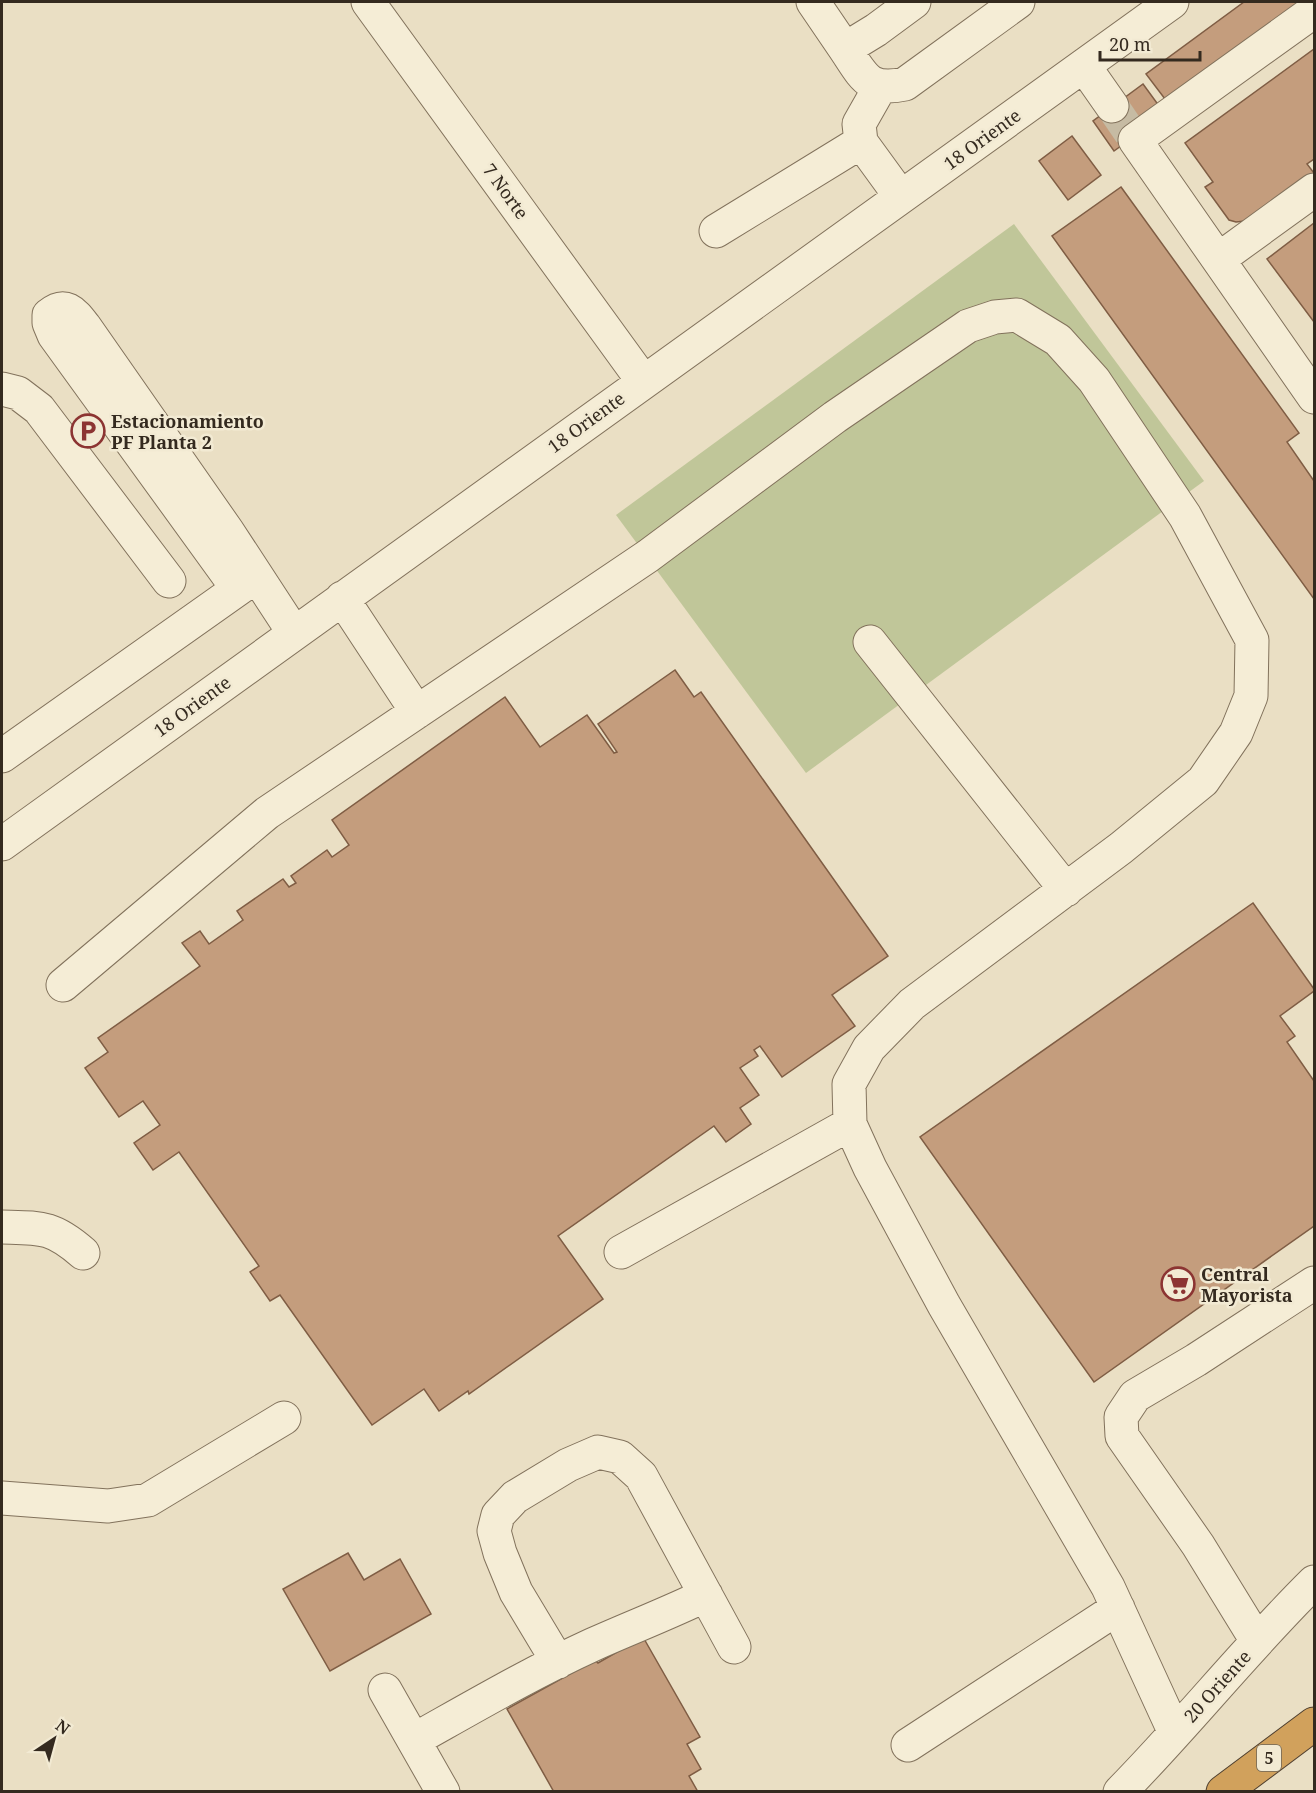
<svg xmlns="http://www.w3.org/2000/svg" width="1316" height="1793" viewBox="0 0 1316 1793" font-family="'Noto Serif',serif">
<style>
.green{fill:#c0c699}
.building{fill:#c49d7d;stroke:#7f5d44;stroke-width:1.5}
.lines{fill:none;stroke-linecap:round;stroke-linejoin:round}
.minor-tunnel{stroke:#c6bba3;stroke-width:33;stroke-dasharray:33 16;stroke-linecap:butt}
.minor-casing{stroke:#82725c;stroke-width:35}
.highway-casing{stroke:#504030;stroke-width:35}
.minor{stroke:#f5edd6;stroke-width:33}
.highway{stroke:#d1a15c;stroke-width:33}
.labels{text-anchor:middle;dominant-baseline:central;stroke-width:5;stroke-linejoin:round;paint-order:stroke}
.shield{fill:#f2ead3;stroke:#6d6455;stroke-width:1.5}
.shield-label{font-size:16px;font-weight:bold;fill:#342a1f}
.street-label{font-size:18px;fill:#342a1f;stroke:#f2ead3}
.poi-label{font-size:18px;font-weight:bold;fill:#342a1f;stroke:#f2ead3;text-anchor:start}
</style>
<rect width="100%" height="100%" fill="#eadfc4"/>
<path class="green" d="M1014 224 1204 481 806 773 616 515Z"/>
<path class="building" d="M1244 2H1314L1165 99 1146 74Z
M1314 49V159L1307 164 1314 173 1245 221 1236 222 1229 220 1205 187 1213 182 1185 143Z
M1143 84 1165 114 1114 151 1093 121Z
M1072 136 1101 175 1068 200 1039 161Z
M1121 187 1299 433 1287 442 1314 481V599L1052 236Z
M1314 223V322L1267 259Z
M675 670 694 697 701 692 888 956 832 995 855 1026 782 1077 760 1046 754 1050 758 1056 740 1068 759 1095 740 1108 751 1124 726 1142 714 1126 558 1236 603 1299 469 1394 468 1391 439 1411 424 1389 372 1425 280 1295 270 1301 250 1272 259 1266 179 1152 153 1170 134 1143 160 1125 143 1101 119 1117 85 1068 108 1052 98 1038 200 966 182 943 200 931 209 944 243 920 237 911 283 879 289 887 296 883 291 876 327 850 332 857 349 845 332 820 505 697 540 747 587 715 614 753 617 752 598 724Z
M1253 903 1314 989V991L1280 1016 1295 1036 1287 1042 1314 1081V1226L1094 1382 920 1137Z
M348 1553 364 1580 400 1559 431 1614 330 1671 283 1589Z
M643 1637 700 1737 687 1744 701 1769 689 1776 698 1792H554L507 1709 595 1660 598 1663Z"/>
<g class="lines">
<path class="minor-tunnel" d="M1112 106 1135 140"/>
<defs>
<path id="minor" d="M368 2 643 381
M813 2 845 49 876 30 914 2
M1314 11 1135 140 1314 397
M845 49C864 77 868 92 905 84L1018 2
M1084 66 1112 106
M880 87 859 124 861 142 901 197
M716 231 861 142
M1219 259 1314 190
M2 389 18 393 39 409 169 581
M238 589 54 335 49 323V315C66 301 74 313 85 327L228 532 294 633
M342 598 417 712
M870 642 1066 890
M2 756 255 577
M2 844 1172 2
M63 985 267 813 648 556 835 417 968 326 995 317 1017 315 1058 340 1094 380 1185 516 1252 640 1251 696 1236 733 1203 781 1121 848 912 1004 869 1048 849 1084 850 1124 870 1168 944 1305 1108 1587 1175 1733
M2 1227C41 1228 52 1226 83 1253
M621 1252 850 1124
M2 1498 108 1506 148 1500 284 1418
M1257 1641 1198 1545 1122 1436 1121 1417 1135 1396 1196 1360 1314 1283
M558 1662 516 1592 500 1553 494 1531 498 1515 515 1497 568 1465 598 1452 620 1457 641 1476 734 1647
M385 1690 443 1792
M414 1740C473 1707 531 1673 592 1645 630 1628 669 1613 706 1595
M908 1745 1118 1608
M1120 1792C1187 1724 1246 1649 1314 1582"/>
<path id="highway" d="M1223 1792 1314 1724"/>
</defs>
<use href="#minor" class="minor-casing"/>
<use href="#highway" class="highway-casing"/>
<use href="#minor" class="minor"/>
<use href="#highway" class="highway"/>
</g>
<defs>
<symbol id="parking-ring" viewBox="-11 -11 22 22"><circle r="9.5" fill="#f2ead3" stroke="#8c3432" stroke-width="1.5"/><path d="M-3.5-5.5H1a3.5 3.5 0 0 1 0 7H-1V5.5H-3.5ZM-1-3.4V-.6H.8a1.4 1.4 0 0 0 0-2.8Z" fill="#8c3432"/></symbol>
<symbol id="supermarket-ring" viewBox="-11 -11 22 22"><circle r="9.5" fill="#f2ead3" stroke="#8c3432" stroke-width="1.5"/><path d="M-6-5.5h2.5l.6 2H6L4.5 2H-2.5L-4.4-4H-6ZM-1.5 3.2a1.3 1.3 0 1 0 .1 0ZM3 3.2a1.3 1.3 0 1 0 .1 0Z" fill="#8c3432"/></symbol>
</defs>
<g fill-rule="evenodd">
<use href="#parking-ring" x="69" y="412" width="38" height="38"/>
<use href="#supermarket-ring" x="1159" y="1265" width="38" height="38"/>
</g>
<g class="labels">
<rect class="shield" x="1257" y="1745" width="24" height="26" rx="4.5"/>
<g class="shield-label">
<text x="1269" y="1758">5</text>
</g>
<g class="street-label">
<text transform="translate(982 139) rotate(-36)">18 Oriente</text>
<text transform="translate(506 191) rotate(54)">7 Norte</text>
<text transform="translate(586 422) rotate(-36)">18 Oriente</text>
<text transform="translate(192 706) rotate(-36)">18 Oriente</text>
<text transform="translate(1217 1686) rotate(-48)">20 Oriente</text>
</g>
<g class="poi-label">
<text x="111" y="421">Estacionamiento<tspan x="111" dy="21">PF Planta 2</tspan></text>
<text x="1201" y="1274">Central<tspan x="1201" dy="21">Mayorista</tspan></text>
</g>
</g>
<rect width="1316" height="1793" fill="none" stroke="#342a1f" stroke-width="6"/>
<g transform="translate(54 1739) rotate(36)" stroke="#f2ead3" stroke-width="4.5" paint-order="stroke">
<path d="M0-4.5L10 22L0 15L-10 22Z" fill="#342a1f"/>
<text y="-9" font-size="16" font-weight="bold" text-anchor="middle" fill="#342a1f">N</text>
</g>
<path d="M1100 51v9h100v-9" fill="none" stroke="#342a1f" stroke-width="3"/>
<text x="1109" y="51" font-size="18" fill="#342a1f" stroke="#f2ead3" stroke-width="4.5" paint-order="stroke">20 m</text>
</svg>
